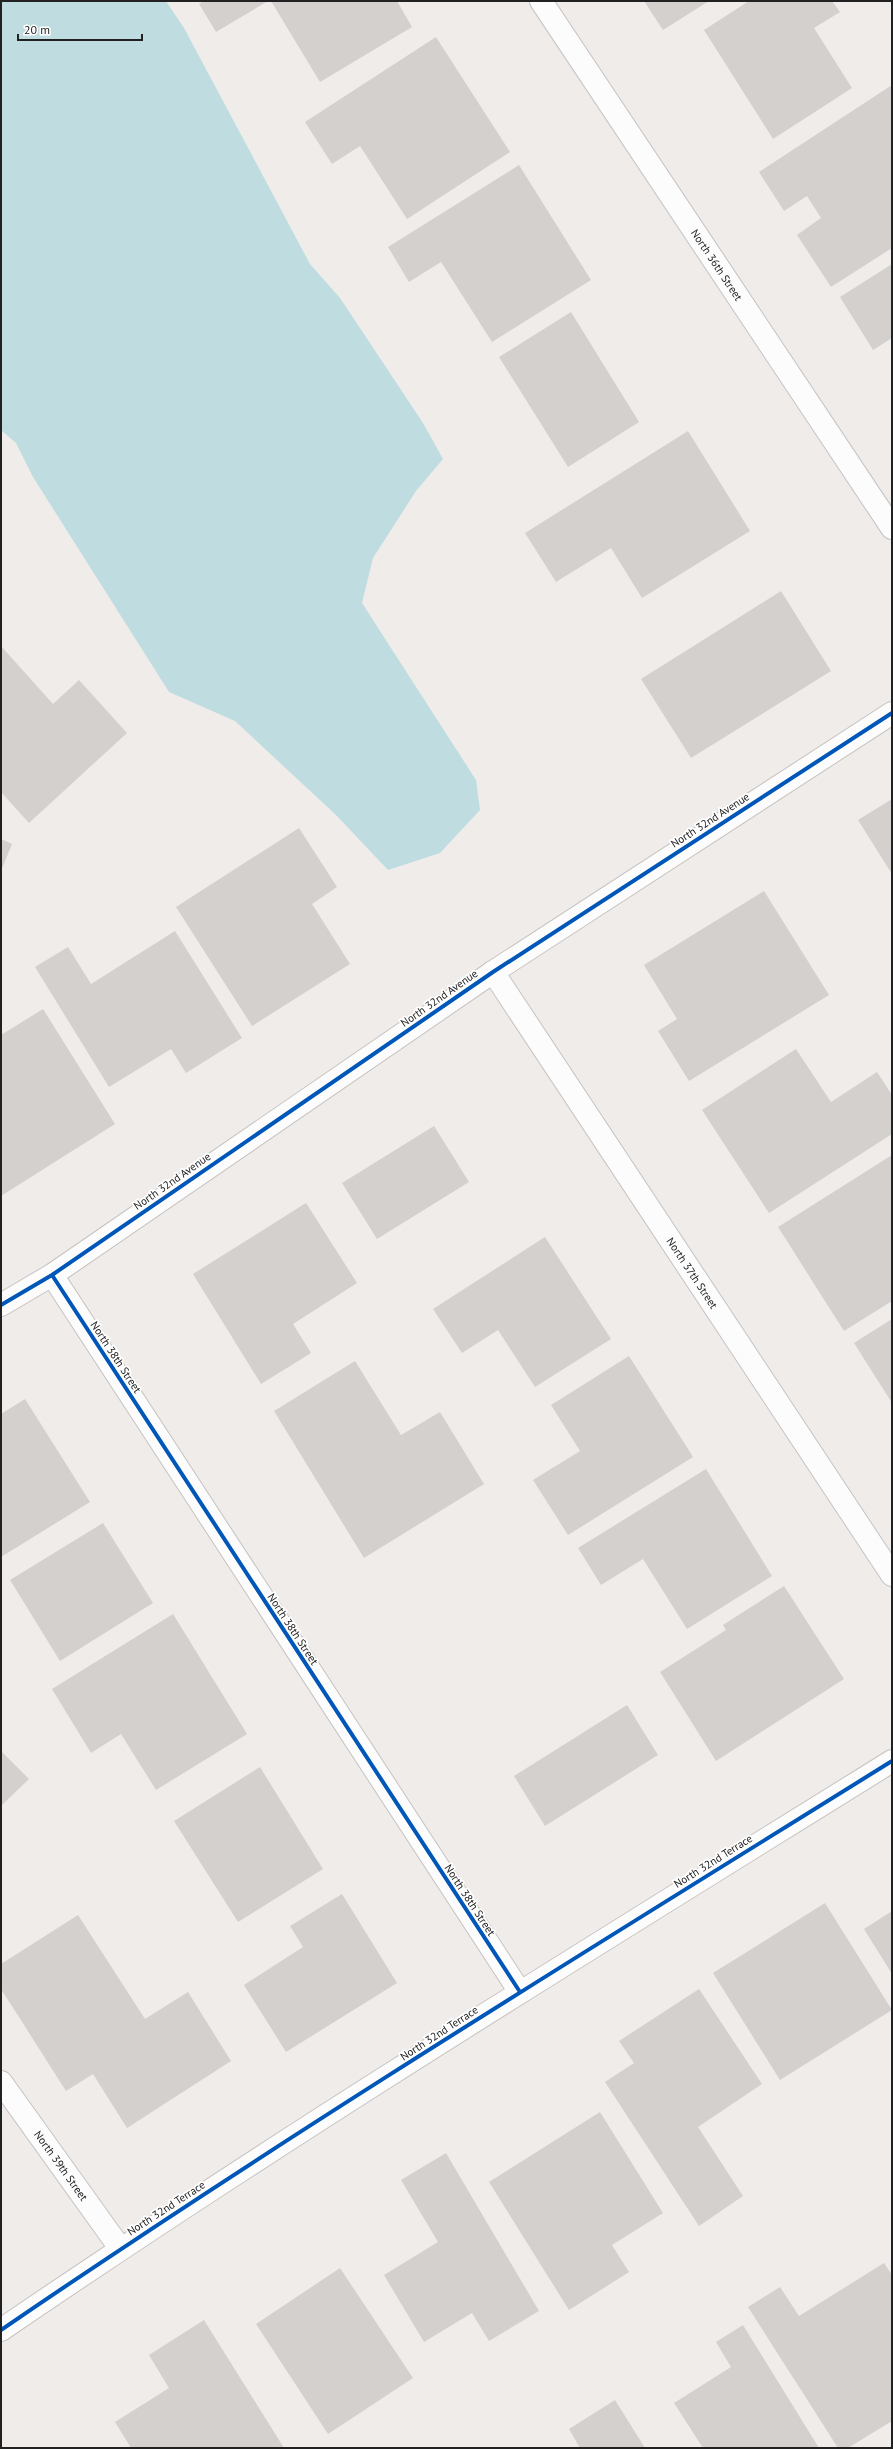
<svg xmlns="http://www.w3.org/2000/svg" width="893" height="2449" viewBox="0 0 893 2449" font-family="'PT Sans',sans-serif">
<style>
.water{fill:#bfdde0}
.building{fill:#d4d0ce}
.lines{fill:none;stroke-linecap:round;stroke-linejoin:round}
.minor-casing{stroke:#c5c3c2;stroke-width:24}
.minor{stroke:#fdfcfc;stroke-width:22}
.cycleway-casing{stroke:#fff;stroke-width:6}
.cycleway{stroke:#0057b8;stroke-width:4}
.labels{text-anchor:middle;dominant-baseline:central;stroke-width:3.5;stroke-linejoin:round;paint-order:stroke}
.street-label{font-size:11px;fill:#212121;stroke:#fff}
</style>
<rect width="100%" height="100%" fill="#efecea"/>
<path class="water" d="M1 1H166L184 28 310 264 340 298 423 423 443 459 416 491 373 558 362 603 476 780 480 810 440 853 388 870 336 815 235 721 169 692 33 477 16 443 1 430Z"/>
<path class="building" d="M204 1H268L216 32 199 4Z
M271 1H397L412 27 320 82Z
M644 1H709L663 30Z
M749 1H832L840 12 814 28 852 88 773 139 704 30Z
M436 37 510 152 407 219 360 146 332 164 305 122Z
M892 85V248L831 287 797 235 821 218 807 196 784 211 759 172Z
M519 165 591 280 492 342 441 262 409 282 388 247Z
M892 264V338L873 350 840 297Z
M571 312 639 422 568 467 499 357Z
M688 431 750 531 642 598 611 548 556 582 525 533Z
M781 591 831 671 691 758 641 679Z
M1 646 53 704 79 680 127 733 29 823 1 792Z
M892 799V874L858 820Z
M299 828 337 887 312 904 350 964 252 1026 176 907Z
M1 839 12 844 1 871Z
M764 891 829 995 689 1081 658 1031 677 1019 644 965Z
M175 931 242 1038 186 1073 171 1049 109 1087 35 967 68 947 91 984Z
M43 1009 115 1124 1 1196V1035Z
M796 1049 831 1102 877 1072 892 1095V1134L769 1213 702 1110Z
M434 1126 469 1182 377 1239 342 1183Z
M892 1155V1301L844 1331 778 1227Z
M306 1203 357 1283 293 1324 311 1353 261 1384 193 1274Z
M545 1237 611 1339 535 1387 498 1330 462 1353 433 1309Z
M892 1319V1403L854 1343Z
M629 1356 693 1457 568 1535 533 1480 580 1451 551 1405Z
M355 1361 401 1435 440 1412 484 1484 364 1558 274 1411Z
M25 1399 90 1502 1 1557V1414Z
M706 1469 772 1576 687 1629 643 1559 601 1585 578 1548Z
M103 1523 153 1603 60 1661 10 1580Z
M784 1586 844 1679 716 1761 660 1672 726 1630 723 1625Z
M173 1614 247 1734 156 1790 121 1734 91 1753 52 1689Z
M627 1705 658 1755 545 1826 514 1776Z
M1 1751 29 1779 1 1806Z
M260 1767 323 1869 238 1922 174 1821Z
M342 1894 397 1983 286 2052 244 1985 303 1947 290 1926Z
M825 1903 892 2010 780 2080 713 1973Z
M892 1911V1974L864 1929Z
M78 1915 145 2019 188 1992 231 2061 127 2128 93 2074 66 2091 1 1989V1964Z
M699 1989 762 2084 698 2127 743 2196 699 2226 605 2082 634 2063 619 2041Z
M600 2112 663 2213 612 2245 629 2272 569 2310 489 2182Z
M446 2153 539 2311 489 2341 472 2313 424 2342 384 2275 438 2242 401 2180Z
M884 2263 892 2275V2421L848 2448H838L748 2307 780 2287 799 2316Z
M340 2268 413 2378 328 2434 256 2324Z
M204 2320 284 2448H131L115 2422 169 2388 149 2355Z
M743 2325 819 2448H703L674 2403 731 2367 716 2342Z
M615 2400 645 2448H580L569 2429Z"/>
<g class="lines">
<defs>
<g id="minor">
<path id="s1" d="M541 1 892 528"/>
<path id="s2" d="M493 972 892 1575"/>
<path d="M52 1275 520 1992"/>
<path d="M1 1305 52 1275 493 972 892 713"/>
<path id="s3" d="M1 2082 120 2248"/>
<path d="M1 2330C292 2131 593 1947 892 1761"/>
</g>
</defs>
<use href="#minor" class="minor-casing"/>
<use href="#minor" class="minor"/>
<defs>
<path id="cycleway" d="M52 1275 520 1992
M1 1305 52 1275 493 972 892 713
M1 2330C292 2131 593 1947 892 1761"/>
</defs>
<use href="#cycleway" class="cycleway-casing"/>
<use href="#cycleway" class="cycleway"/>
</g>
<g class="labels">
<g class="street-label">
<text stroke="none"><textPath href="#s1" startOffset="317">North 36th Street</textPath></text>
<text transform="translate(710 820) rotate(-33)">North 32nd Avenue</text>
<text transform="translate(439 998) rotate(-35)">North 32nd Avenue</text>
<text transform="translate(172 1181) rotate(-35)">North 32nd Avenue</text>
<text stroke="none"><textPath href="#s2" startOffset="361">North 37th Street</textPath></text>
<text transform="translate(116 1357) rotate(57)">North 38th Street</text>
<text transform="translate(293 1629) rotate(57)">North 38th Street</text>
<text transform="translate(713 1861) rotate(-32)">North 32nd Terrace</text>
<text transform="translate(470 1900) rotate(57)">North 38th Street</text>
<text transform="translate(439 2033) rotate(-33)">North 32nd Terrace</text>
<text stroke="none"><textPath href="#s3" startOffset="103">North 39th Street</textPath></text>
<text transform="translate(166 2208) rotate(-33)">North 32nd Terrace</text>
</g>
</g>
<rect width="893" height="2449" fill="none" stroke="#212121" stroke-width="4"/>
<path d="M18 34v6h124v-6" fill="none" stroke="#212121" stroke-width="2"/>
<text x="24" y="34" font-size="12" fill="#212121" stroke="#ffffff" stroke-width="3" paint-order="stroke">20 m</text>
</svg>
